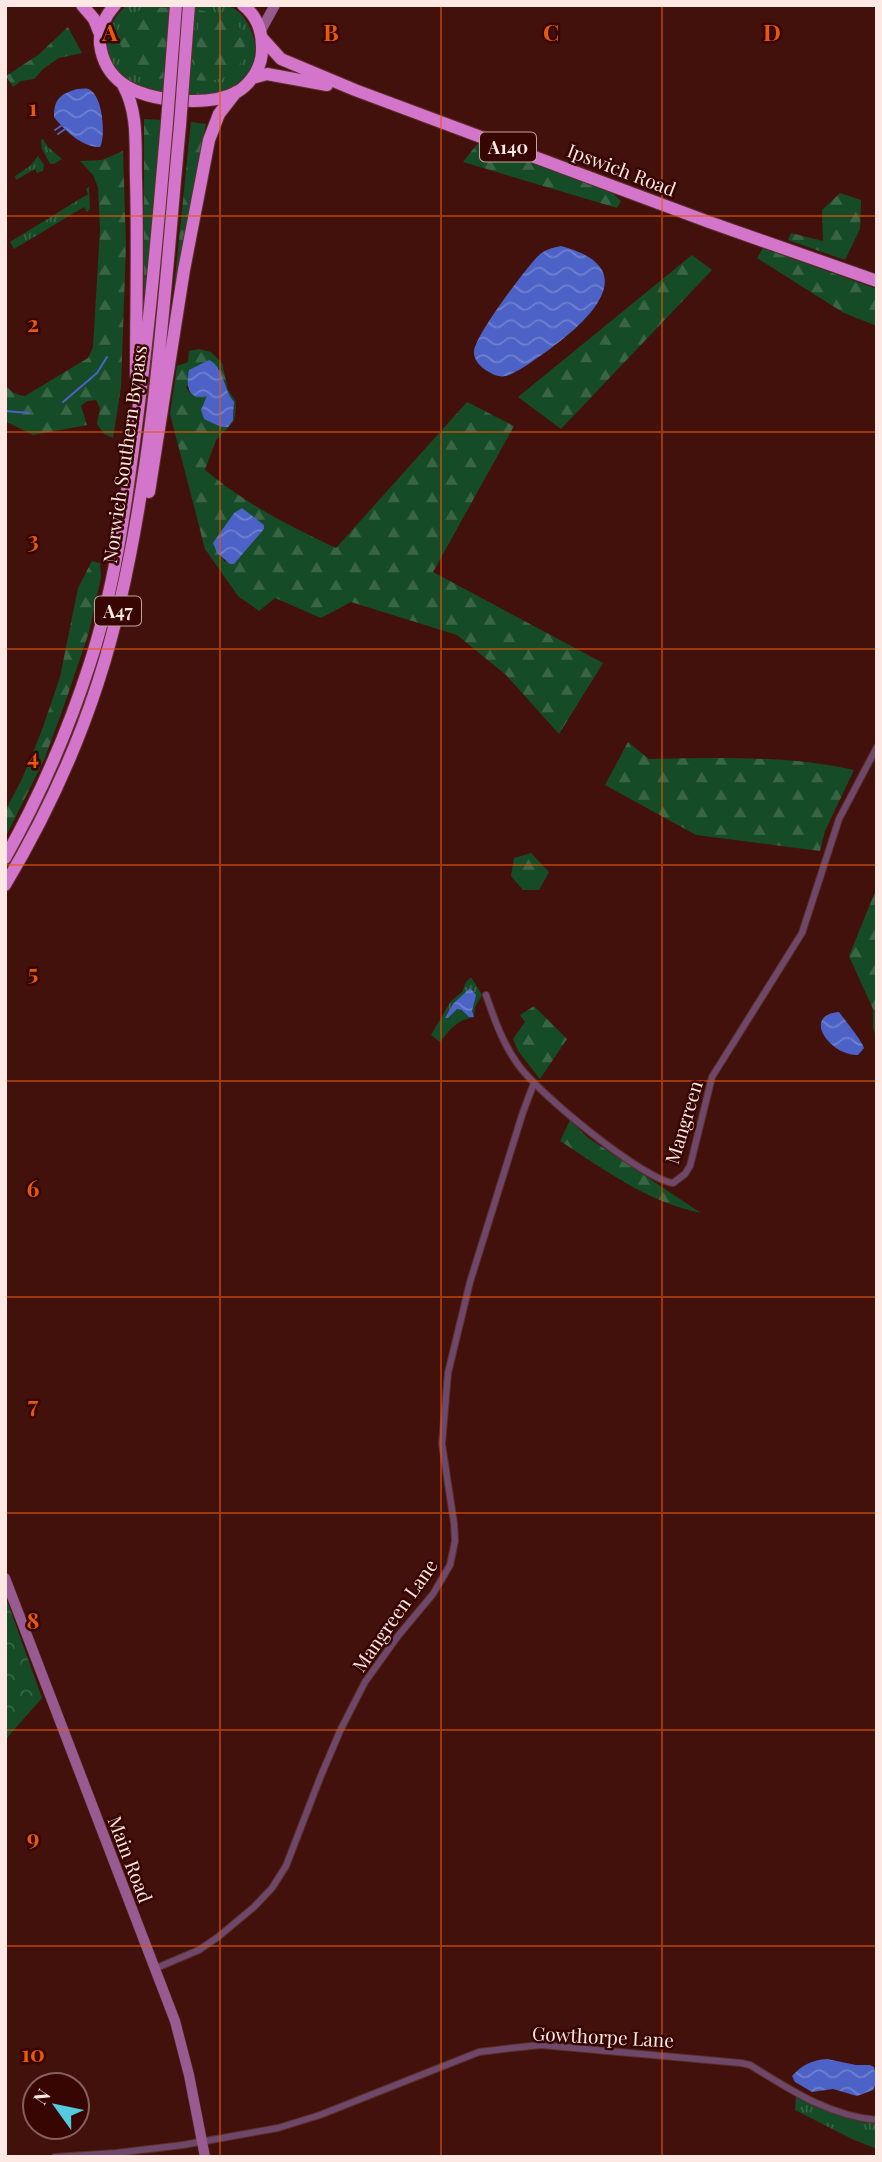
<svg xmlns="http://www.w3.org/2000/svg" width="882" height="2162" viewBox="0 0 882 2162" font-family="'Playfair Display',serif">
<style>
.grass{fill:url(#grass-tufts)}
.forest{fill:url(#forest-firs);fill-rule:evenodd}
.park{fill:url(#park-crowns)}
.water{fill:url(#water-waves)}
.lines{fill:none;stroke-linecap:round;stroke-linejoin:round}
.stream{stroke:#4c62c6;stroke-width:2}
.street-casing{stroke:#5d2f29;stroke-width:8}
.secondary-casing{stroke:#5d2f29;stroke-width:11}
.highway-casing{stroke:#5d2f29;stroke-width:14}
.street{stroke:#6e486a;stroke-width:6}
.secondary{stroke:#975b91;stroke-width:10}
.highway{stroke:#d375ca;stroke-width:12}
.highway-bridge-casing{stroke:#5d2f29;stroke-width:14;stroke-linecap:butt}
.highway-bridge{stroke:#d375ca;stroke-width:12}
.grid{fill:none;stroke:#e8590c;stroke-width:2;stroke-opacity:0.55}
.labels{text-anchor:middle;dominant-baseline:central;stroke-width:5;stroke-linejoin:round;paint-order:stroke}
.shield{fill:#370603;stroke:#c2a4a0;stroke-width:2}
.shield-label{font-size:18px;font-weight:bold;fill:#fde8e4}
.street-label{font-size:19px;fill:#fde8e4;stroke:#370603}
.grid-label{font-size:23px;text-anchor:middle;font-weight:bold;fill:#e8590c;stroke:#370603;stroke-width:5;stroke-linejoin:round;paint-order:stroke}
</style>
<defs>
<pattern id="grass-tufts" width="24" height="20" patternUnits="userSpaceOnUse" patternTransform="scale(1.75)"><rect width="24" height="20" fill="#164b27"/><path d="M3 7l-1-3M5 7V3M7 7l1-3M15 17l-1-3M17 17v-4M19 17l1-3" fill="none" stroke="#396546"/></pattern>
<pattern id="forest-firs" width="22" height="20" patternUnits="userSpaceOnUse" patternTransform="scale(1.75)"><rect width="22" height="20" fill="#164b27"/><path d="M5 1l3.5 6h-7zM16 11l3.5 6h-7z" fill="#396546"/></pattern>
<pattern id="park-crowns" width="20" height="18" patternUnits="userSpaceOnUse" patternTransform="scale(1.75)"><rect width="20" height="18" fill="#164b27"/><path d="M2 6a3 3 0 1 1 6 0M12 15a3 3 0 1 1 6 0" fill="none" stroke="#396546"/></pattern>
<pattern id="water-waves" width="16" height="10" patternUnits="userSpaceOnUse" patternTransform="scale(1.75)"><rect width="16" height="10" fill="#4c62c6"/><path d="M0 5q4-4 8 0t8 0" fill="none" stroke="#7080d0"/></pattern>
</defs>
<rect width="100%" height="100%" fill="#43110b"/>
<path class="grass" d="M127 5C152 5 177 5 202 5 210 5 220 4 228 6 239 9 246 19 250 28 266 61 244 88 212 94 174 100 106 91 107 41 108 26 116 15 127 5Z
M43 139 48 147 62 159 54 164H50L42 149 41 140Z
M38 156 44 165 43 171 37 173 35 169 16 180 15 176 30 166Z
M89 187 90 209 87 212 84 207 14 249 10 242 88 194 86 189Z
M471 977 482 995 475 1007 474 1017C457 1020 450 1029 440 1042L431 1035 451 1001 462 992 466 982Z
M796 2096C822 2109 847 2120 877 2123V2149L852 2139 795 2110Z"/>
<path class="forest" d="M146 7 174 8 168 77 160 79 131 72 116 33 125 18Z
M199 10C212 13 230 18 240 28 244 32 245 37 245 43 244 74 223 83 195 80Z
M68 27 82 53 59 58 43 69 34 79 21 81 13 87 6 76 38 55Z
M144 119 162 120 147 292 144 293Z
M191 122 206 124 177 289 174 288Z
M478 143 608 189 621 201 617 208 463 162Z
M123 151 126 245 121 387 113 438 104 434 97 424 100 408 96 400 87 401 81 406 87 425 33 435 5 421V384C10 392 16 395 25 396L88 358 93 347 100 230 98 187 93 175 80 161 102 160Z
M840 193 861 200 860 229 845 260 788 240 791 233 823 241 822 210Z
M763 248 877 289V326L844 313 757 258Z
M692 255 712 270 561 429 518 397Z
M199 349 211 352 222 363 228 390 235 400 236 408 234 421 216 440 205 470C249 506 286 524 336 548L467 402 514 426 433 572 603 663 559 734 506 675 457 635 351 602 321 618 275 598 259 611 238 596 205 549 170 414 177 366 188 362 189 351ZM219 368C221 376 223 385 226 392 234 407 236 400 233 420L221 427 208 420 207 396 199 397 189 392 186 387ZM242 508 264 529 225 562 214 547Z
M92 561 100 563 101 577 89 632 65 703 44 760 5 838V811L22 779 42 730 60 677 78 588Z
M628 742 649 759C718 758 787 755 854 770L825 831 820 851 696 835 605 785Z
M531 853 549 872 539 890H523L511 876 514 858Z
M877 887V1040L873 1028V1009L849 956Z
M534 1006 567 1039 540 1079 518 1051 513 1039 525 1022 520 1015Z
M570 1120 587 1137 701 1213C645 1201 607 1171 560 1141Z"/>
<path class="park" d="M5 1595 42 1698 5 1740Z"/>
<path class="water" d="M77 89C81 89 85 88 88 89 103 94 106 136 100 147 83 148 64 130 54 117 54 99 60 94 77 89Z
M561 246C644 268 591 319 550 349 537 358 523 369 509 375 502 378 495 376 489 372 481 368 473 360 474 351 476 334 524 271 537 257 544 250 551 248 561 246Z
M209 360C224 367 223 389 234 402L233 420 228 427H221L204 419 201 410 207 396C187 401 186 385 189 370Z
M242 508 264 525V529L234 564H230L217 553 213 543 234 513Z
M470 988 476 995 472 1011 474 1017H469L462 1010 457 1009 448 1018H445L453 1004Z
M839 1012C844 1019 863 1042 864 1048L858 1055C830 1056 801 1015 839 1012Z
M827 2059 856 2065H870L874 2067 877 2082 873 2090 857 2096 833 2089 812 2092 795 2082 792 2076C802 2065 812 2060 827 2059Z"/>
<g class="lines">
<path class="stream" d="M55 130 61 126
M58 134 65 129
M63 402 97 373 107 357
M5 411 29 413"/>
<defs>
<path id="street" d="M486 995C494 1018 502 1042 517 1063 535 1091 642 1179 673 1183L685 1174 690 1166 712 1077 802 933 839 819 877 747
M154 1969 199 1950 218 1937 254 1907 272 1888 286 1866 320 1778 340 1731 365 1682 398 1636 433 1594 450 1565 455 1541 454 1523 442 1444 448 1373 470 1282 523 1112 534 1083
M55 2157 116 2153 183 2145 278 2128 320 2115 479 2052 512 2048 541 2045 741 2063 750 2065C789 2089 829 2116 877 2120"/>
<path id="secondary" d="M260 32 275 5
M5 1578 175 2021 189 2075 205 2157"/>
<path id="highway" d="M82 5 94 19 100 34
M115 5C105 16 99 29 100 44 102 60 109 74 123 84 148 102 210 107 237 92 252 83 263 65 262 47 262 30 257 16 243 5
M262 38 281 59 355 90 709 222 877 281
M252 78 267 74 327 85
M123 85C139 113 135 147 136 179 138 245 136 310 136 376
M149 492 184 270 209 140 219 114 236 92
M5 858C40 796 68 731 90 663 114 589 125 511 135 434 149 331 158 226 167 122
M5 885C57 798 98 701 120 602 156 446 165 284 180 125"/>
</defs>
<use href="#street" class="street-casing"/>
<use href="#secondary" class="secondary-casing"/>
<use href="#highway" class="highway-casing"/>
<use href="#street" class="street"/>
<use href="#secondary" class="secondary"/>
<use href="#highway" class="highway"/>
<defs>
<path id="highway-bridge" d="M167 122 176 5
M180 125 189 5"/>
</defs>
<use href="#highway-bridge" class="highway-bridge-casing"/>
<use href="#highway-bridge" class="highway-bridge"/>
</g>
<path class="grid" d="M220 5V2157M441 5V2157M662 5V2157M5 216H877M5 432H877M5 649H877M5 865H877M5 1081H877M5 1297H877M5 1513H877M5 1730H877M5 1946H877"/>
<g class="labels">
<g class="shield">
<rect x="480" y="132.5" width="56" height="29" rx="5"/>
<rect x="95" y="596.5" width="46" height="29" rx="5"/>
</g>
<g class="shield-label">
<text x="508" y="147">A140</text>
<text x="118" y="611">A47</text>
</g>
<g class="street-label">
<text transform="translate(622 169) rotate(21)">Ipswich Road</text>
<text transform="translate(124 454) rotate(-82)">Norwich Southern Bypass</text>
<text transform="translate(683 1122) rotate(-73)">Mangreen</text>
<text transform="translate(394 1615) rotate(-55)">Mangreen Lane</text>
<text transform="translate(131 1859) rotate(69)">Main Road</text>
<text transform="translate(603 2036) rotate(3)">Gowthorpe Lane</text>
</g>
</g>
<g class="grid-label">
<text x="110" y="41">A</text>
<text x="331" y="41">B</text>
<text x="551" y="41">C</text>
<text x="772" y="41">D</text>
<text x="33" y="116">1</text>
<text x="33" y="332">2</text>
<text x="33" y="548">3</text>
<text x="33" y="765">4</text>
<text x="33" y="981">5</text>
<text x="33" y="1197">6</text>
<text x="33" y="1413">7</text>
<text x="33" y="1629">8</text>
<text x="33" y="1846">9</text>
<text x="33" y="2062">10</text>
</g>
<rect width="882" height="2162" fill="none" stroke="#fde8e4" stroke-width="14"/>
<g transform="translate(56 2106) rotate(303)"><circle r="33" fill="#370603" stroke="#86605d" stroke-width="2"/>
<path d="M0-5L12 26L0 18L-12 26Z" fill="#54cade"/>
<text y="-10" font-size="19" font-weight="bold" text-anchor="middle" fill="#fde8e4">N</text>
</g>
</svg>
